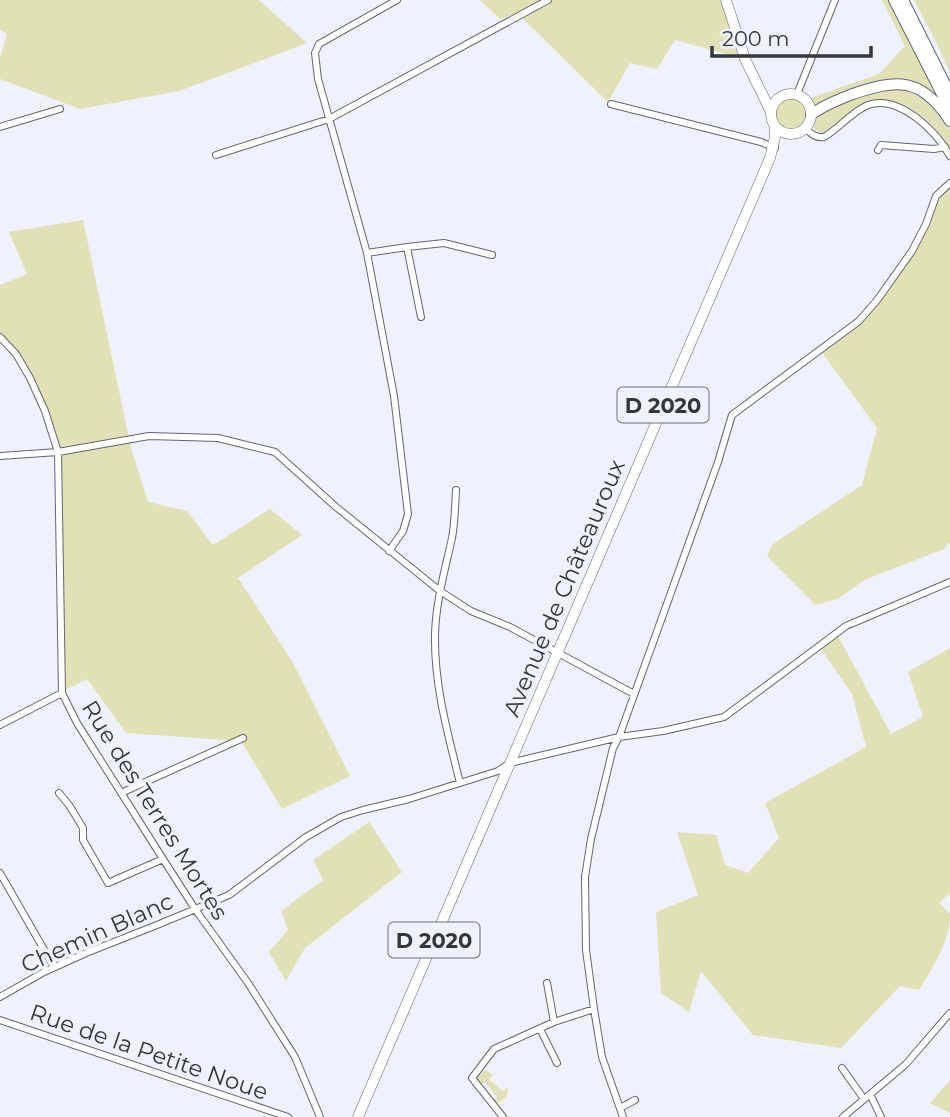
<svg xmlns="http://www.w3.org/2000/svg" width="950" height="1117" viewBox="0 0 950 1117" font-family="Montserrat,sans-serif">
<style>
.green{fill:#e0e2b5}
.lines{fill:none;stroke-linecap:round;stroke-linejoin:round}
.minor-casing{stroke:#646670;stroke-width:8}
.primary-casing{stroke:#646670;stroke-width:11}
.motorway-casing{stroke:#646670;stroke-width:12}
.minor{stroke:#fff;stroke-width:6}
.primary{stroke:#fff;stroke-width:10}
.motorway{stroke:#fff;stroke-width:10}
.labels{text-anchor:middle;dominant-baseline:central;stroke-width:7;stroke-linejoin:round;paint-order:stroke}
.shield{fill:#eff1fd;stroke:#6e6f76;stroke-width:2}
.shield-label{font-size:21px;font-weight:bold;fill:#36373c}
.street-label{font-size:23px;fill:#36373c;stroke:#eff1fd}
</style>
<rect width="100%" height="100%" fill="#eff1fd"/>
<path class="green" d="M0 0H259L307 43 179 91 80 109 0 79V58L7 34 0 30Z
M480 0H725L722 4 738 57 675 40 657 69 630 63 608 102 517 13 500 19Z
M882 0H888L933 90 930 94 911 82 814 109 810 98 879 74 905 46Z
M914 0H950V73L936 42Z
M883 89H902L919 97 932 105 950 130V148C933 121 892 84 858 106 845 114 836 125 822 133L815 130C814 126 812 123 814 119 821 107 869 94 883 89Z
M776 114a15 15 0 1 1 30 0a15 15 0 1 1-30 0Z
M950 185V542L944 549 864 580 838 599 815 605 767 556 773 544 862 485 877 428 821 351 859 317 911 254 943 192Z
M83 220 131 448 148 502 187 511 213 545 270 509 302 535 238 578 292 661 350 776 282 809 241 741 126 733 87 679 61 692 62 468 51 427 16 355 0 338V285L27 274 9 232Z
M838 636 891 734 923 717 908 672 950 648V893L939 903 950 914C950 943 933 966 919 990L900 986 841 1048 753 1035 701 971 689 1012 661 993 656 912 698 895 677 832 716 835 725 865 748 873 779 838 765 803 866 747 852 694 821 649Z
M369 822 402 872 305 948 286 981 269 952 288 930 281 911 323 880 313 860Z
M486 1070 493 1075 489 1079 503 1091 507 1087C510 1095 504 1101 496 1104L493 1101 497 1097 485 1082 480 1085 477 1077Z
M950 1080V1113L930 1103Z"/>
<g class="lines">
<defs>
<path id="minor" d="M797 94 835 0
M611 104 761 142 775 148
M0 127 60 109
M805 128C811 134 816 138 824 137 840 128 851 112 868 105 899 94 936 131 950 156
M878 150 881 145 934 149 945 147
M216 155 329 119 548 0
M407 247 421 317
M367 253 407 247 444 243 492 255
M0 337 16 354 30 378 45 411 58 452 62 693 77 723 163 859 195 909 248 983 295 1057 320 1117
M0 456 58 452 149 436 218 438 275 452 336 507 440 591 471 611 510 627 634 694
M456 490C455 506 455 522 452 538 445 570 436 601 435 634 434 686 448 734 460 783
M389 551 403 531 408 514 394 396 367 253 318 79 315 53 319 44 397 0
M0 725 62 693
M59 793 69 805 83 828V840L108 883 163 859
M121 793 243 738
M0 873 54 967
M547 983 554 1022
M0 997 44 972 86 953 157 925 229 895 306 837 341 817 363 810 409 799 498 771 510 763 619 737 663 731 724 717 846 626 950 582
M0 1020 288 1117
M540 1029 557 1063
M842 1068 864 1099
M870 1094 881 1117
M620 1108 635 1100
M503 1117 472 1078 494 1049 554 1022 594 1009
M623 1117 602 1057 594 1009 586 950 585 877 591 839 613 748 619 737 718 462 732 415 859 321 878 299 912 251 926 224 936 196 950 183
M843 1117 906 1064 950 1013"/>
<path id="primary" d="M726 0 745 59 770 110
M771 114a20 20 0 1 1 40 0a20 20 0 1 1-40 0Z
M358 1117 770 158 775 137V127"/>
<path id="motorway" d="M894 0 950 110
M903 0 950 94
M811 115C823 105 836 101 850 95 896 79 921 76 950 121"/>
</defs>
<use href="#minor" class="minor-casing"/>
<use href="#primary" class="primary-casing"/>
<use href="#motorway" class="motorway-casing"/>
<use href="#minor" class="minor"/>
<use href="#primary" class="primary"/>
<use href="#motorway" class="motorway"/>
</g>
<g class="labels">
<g class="shield">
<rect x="617.5" y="387.5" width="91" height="35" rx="5"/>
<rect x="388.5" y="922.5" width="91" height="35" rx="5"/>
</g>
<g class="shield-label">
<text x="663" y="405">D 2020</text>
<text x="434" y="940">D 2020</text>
</g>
<g class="street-label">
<text transform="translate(564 588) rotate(-67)">Avenue de Châteauroux</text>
<text transform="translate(155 810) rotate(58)">Rue des Terres Mortes</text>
<text transform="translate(97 933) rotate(-24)">Chemin Blanc</text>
<text transform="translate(149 1052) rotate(19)">Rue de la Petite Noue</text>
</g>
</g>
<path d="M712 46v10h159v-10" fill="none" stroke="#36373c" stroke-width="3.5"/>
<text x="722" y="46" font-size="21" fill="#36373c" stroke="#eff1fd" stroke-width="5" paint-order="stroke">200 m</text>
</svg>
